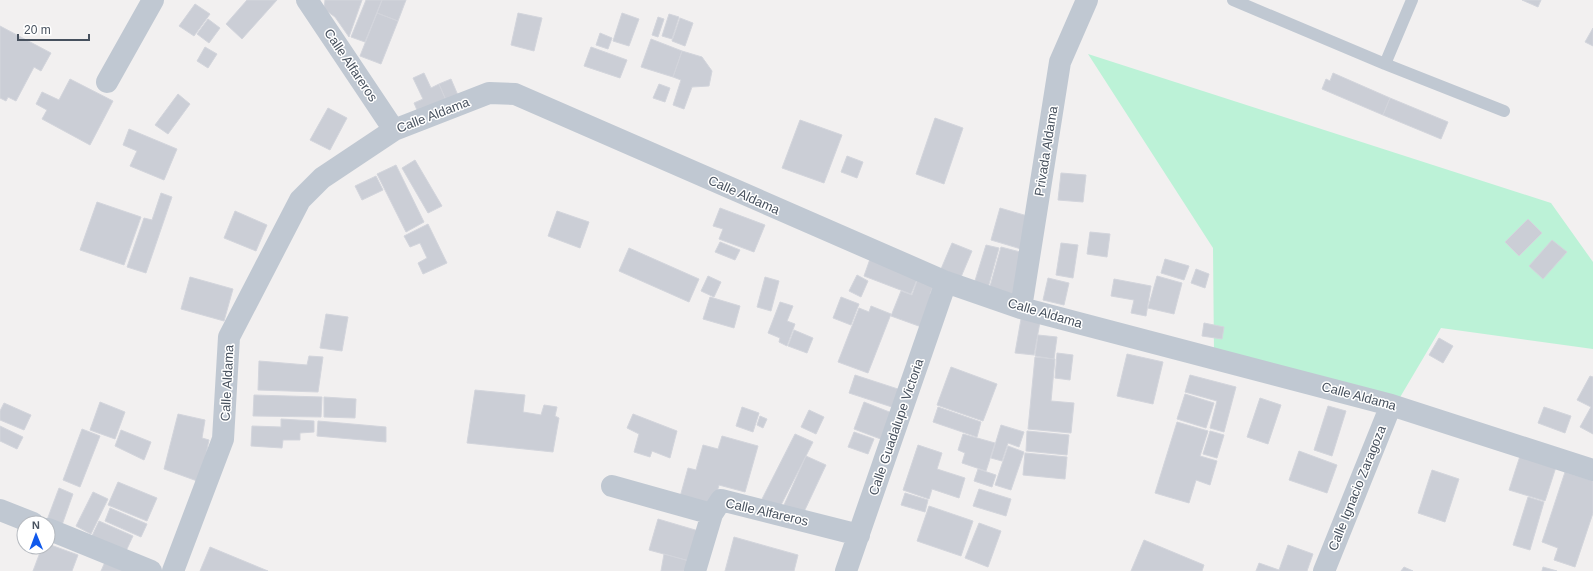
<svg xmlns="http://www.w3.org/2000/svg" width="1593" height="571" viewBox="0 0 1593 571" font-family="Helvetica,sans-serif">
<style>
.green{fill:#bcf2d7}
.building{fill:#cbced6;stroke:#d3d5dc}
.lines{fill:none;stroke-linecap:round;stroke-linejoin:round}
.service{stroke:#c0c8d2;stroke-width:12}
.minor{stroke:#c0c8d2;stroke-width:22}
.labels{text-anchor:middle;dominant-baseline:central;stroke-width:3;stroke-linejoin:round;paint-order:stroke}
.street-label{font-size:13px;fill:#47515e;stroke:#fff}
</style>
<rect width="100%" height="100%" fill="#f2f0f0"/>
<path class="green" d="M1088 54 1551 203 1593 262V349L1441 328 1399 399 1214 353 1213 248Z"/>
<path class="building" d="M247 0H277L242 39 226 24Z
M325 0H362L349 37 335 17 324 9Z
M366 0H382L365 42 351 37Z
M382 0H406L398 21 377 13Z
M1522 0H1541L1538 7Z
M195 4 210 14 194 36 179 26Z
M377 13 398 21 381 64 360 56Z
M518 13 542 18 534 51 511 45Z
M622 13 639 19 629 46 613 41Z
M669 14 679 17 672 39 662 36Z
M658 17 664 19 658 37 652 35Z
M680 18 693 23 685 46 672 41Z
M208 19 220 28 209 43 197 34Z
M0 26 51 53 41 71 34 67 16 101 8 97 6 101 0 98Z
M1593 28V46L1585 42Z
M600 33 612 38 608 49 596 45Z
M651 39 682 51 673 77 641 67Z
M205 47 217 54 208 68 197 61Z
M591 47 627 60 620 78 584 66Z
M682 51 702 57 712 71 709 86 692 87 684 109 673 105 681 80 673 77Z
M424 73 431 88 439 84 448 105 420 117 414 103 423 99 413 78Z
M1333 73 1390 98 1383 115 1322 89 1326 79 1330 81Z
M70 79 113 101 90 145 42 119 47 110 36 104 42 92 59 100Z
M451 79 460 100 448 105 439 84Z
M659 84 670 88 665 102 653 98Z
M178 94 190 104 168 134 155 125Z
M1390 98 1448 122 1441 139 1383 115Z
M328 108 347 118 330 150 310 140Z
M935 118 963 128 944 184 916 174Z
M800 120 842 135 824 183 782 168Z
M129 129 177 149 164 180 130 166 137 151 123 145Z
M847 156 863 162 857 178 841 172Z
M415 160 442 206 428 213 402 168Z
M396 165 424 222 406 232 377 174Z
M1061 173 1086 175 1083 202 1058 200Z
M376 176 383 190 362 200 355 186Z
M161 193 172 197 146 273 127 267 144 218 152 220Z
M97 202 141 217 124 265 80 250Z
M720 208 765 225 754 252 719 239 723 229 713 226Z
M1000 208 1031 217 1021 249 991 240Z
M235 211 267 225 256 251 224 238Z
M557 211 589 222 580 248 548 236Z
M1528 219 1542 233 1519 256 1505 242Z
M428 224 447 263 423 274 418 263 427 258 420 243 410 247 404 236Z
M1090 232 1110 234 1107 257 1087 254Z
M1552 240 1567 252 1543 279 1529 266Z
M720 242 740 250 735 260 715 252Z
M952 243 972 251 961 277 941 269Z
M1061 243 1078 245 1073 278 1056 275Z
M986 245 999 248 988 288 974 284Z
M1001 247 1028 254 1021 299 989 290Z
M629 248 699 279 689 302 619 271Z
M870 259 918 277 911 294 864 276Z
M1165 259 1189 266 1184 280 1161 273Z
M1196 269 1209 274 1205 288 1191 283Z
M857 275 868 281 861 297 849 291Z
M708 276 721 282 714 297 701 291Z
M1157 276 1182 283 1174 314 1148 308Z
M190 277 233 289 224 321 181 309Z
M765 277 779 281 771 311 757 307Z
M918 278 934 284 930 294 938 298 927 329 891 316 901 291 912 295Z
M1048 278 1069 283 1064 305 1043 300Z
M1114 279 1151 286 1146 316 1131 313 1134 300 1111 296Z
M710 297 740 306 734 328 703 319Z
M841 297 859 304 851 325 833 318Z
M780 302 793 306 787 321 795 324 787 346 779 342 780 338 768 333Z
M871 306 891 314 868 373 838 362 859 308 869 312Z
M326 314 348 317 342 351 320 348Z
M1021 319 1040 322 1034 355 1015 353Z
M1204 323 1224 327 1222 339 1202 336Z
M794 330 813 338 807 353 788 346Z
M1038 335 1057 337 1054 359 1035 356Z
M1439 338 1453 346 1443 363 1429 355Z
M1057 353 1073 355 1070 380 1055 378Z
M1127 354 1163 362 1153 404 1117 396Z
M309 356 323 357 318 392 258 390 259 361 307 365Z
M1035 357 1055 359 1051 401 1074 403 1071 433 1028 429Z
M951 367 997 384 983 421 937 405Z
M855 375 904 391 898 409 849 393Z
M1190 375 1236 387 1224 432 1210 428 1217 401 1185 392Z
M1590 376 1593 377V434L1580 427 1591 407 1577 400Z
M475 390 525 395 523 412 541 415 544 405 557 407 555 416 559 418 553 452 467 443Z
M1185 394 1214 403 1206 428 1177 419Z
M254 395 322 397 321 417 253 416Z
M324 397 356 399 355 418 324 417Z
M1260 398 1281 405 1268 444 1247 437Z
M100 402 125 412 115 439 90 430Z
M864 402 897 415 886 441 854 429Z
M4 403 31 415 24 430 0 420V411Z
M1328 406 1346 411 1332 456 1314 450Z
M742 407 759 413 753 432 736 426Z
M938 407 981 422 977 437 933 422Z
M1544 407 1571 416 1565 433 1538 423Z
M809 410 824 417 816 434 801 427Z
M178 414 205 420 202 438 209 440 200 482 164 469Z
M633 414 677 431 670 458 652 451 650 457 634 452 639 434 627 428Z
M760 416 767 419 763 428 757 425Z
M281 419 314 421V432L300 433V440H283L282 448 251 446 252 426 281 427Z
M318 421 386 427V442L317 436Z
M1177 422 1208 431 1200 456 1217 461 1210 485 1196 480 1189 503 1155 493Z
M1001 425 1024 432 1019 447 1008 443 1002 461 991 458Z
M0 426 23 437 17 449 0 441Z
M82 429 100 436 80 487 63 480Z
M121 430 151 442 144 460 115 446Z
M1027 431 1069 435 1067 455 1026 451Z
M1210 431 1224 435 1217 458 1203 454Z
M854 432 874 439 868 454 848 447Z
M795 434 813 442 779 509 761 501Z
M963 434 995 443 986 471 962 463 965 453 958 450Z
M722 436 758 446 745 492 719 485 713 506 680 497 688 468 696 470 703 445 718 449Z
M918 445 942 453 937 469 965 478 959 498 932 489 929 499 903 490Z
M1008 446 1024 452 1011 490 995 485Z
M1299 451 1337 465 1327 493 1289 480Z
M1025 453 1067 457 1065 479 1023 475Z
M806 456 826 465 803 514 784 505Z
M1520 456 1556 467 1545 501 1509 490Z
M978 469 996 475 992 487 974 481Z
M1432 470 1459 479 1445 522 1418 513Z
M1565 472 1593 481V513L1575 567 1554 560 1558 548 1542 542Z
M118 482 157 498 147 521 108 505Z
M59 488 73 494 62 525 47 520Z
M979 489 1011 499 1006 516 973 506Z
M93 492 108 499 91 534 76 526Z
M905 493 928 500 925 512 901 505Z
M1528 497 1544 502 1530 550 1513 545Z
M929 506 973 521 961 556 917 541Z
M110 508 147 524 141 537 105 521Z
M658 519 702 532 693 562 649 550Z
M99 521 133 536 126 551 92 536Z
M979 523 1001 531 988 567 965 558Z
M734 537 798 555 794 571H725Z
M1144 540 1204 565 1202 571H1131Z
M48 544 78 555 72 571H33L42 547H48Z
M1288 545 1313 554 1307 571H1256L1259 563 1279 570Z
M210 547 268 571H200Z
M664 554 693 562 690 571H661Z
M105 562 126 571H101Z
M1404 567 1413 571H1401Z
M1543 567 1557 571H1542Z"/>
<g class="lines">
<path class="service" d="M1233 0 1385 64 1504 111
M1385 64 1412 0"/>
<path class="minor" d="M307 0 394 130
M107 82 153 0
M1021 308 1060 62 1087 0
M612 486 712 514
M0 510 33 523
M48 529 151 571
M173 571 223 439 229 337 300 200 322 178 394 130 489 93 515 94 946 282 1021 308 1391 405 1593 470
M695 571 712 514 721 500 859 535
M846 571 946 282
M1324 571 1391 405"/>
</g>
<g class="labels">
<g class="street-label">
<text transform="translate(351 65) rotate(56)">Calle Alfareros</text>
<text transform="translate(433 115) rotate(-21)">Calle Aldama</text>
<text transform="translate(1046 151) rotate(-81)">Privada Aldama</text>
<text transform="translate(744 195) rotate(24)">Calle Aldama</text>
<text transform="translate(1045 313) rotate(16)">Calle Aldama</text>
<text transform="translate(227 383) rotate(-87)">Calle Aldama</text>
<text transform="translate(1359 396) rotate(15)">Calle Aldama</text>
<text transform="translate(896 427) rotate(-71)">Calle Guadalupe Victoria</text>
<text transform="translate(1357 488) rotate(-68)">Calle Ignacio Zaragoza</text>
<text transform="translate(767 512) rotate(13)">Calle Alfareros</text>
</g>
</g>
<g transform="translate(36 535) rotate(359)"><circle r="19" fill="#ffffff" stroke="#b5b9bf"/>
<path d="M0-3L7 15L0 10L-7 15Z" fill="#1059ec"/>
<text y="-6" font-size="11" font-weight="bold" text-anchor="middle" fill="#47515e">N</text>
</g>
<path d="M18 34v6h71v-6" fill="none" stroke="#47515e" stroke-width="2"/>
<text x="24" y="34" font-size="12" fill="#47515e" stroke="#ffffff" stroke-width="3" paint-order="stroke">20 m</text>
</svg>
